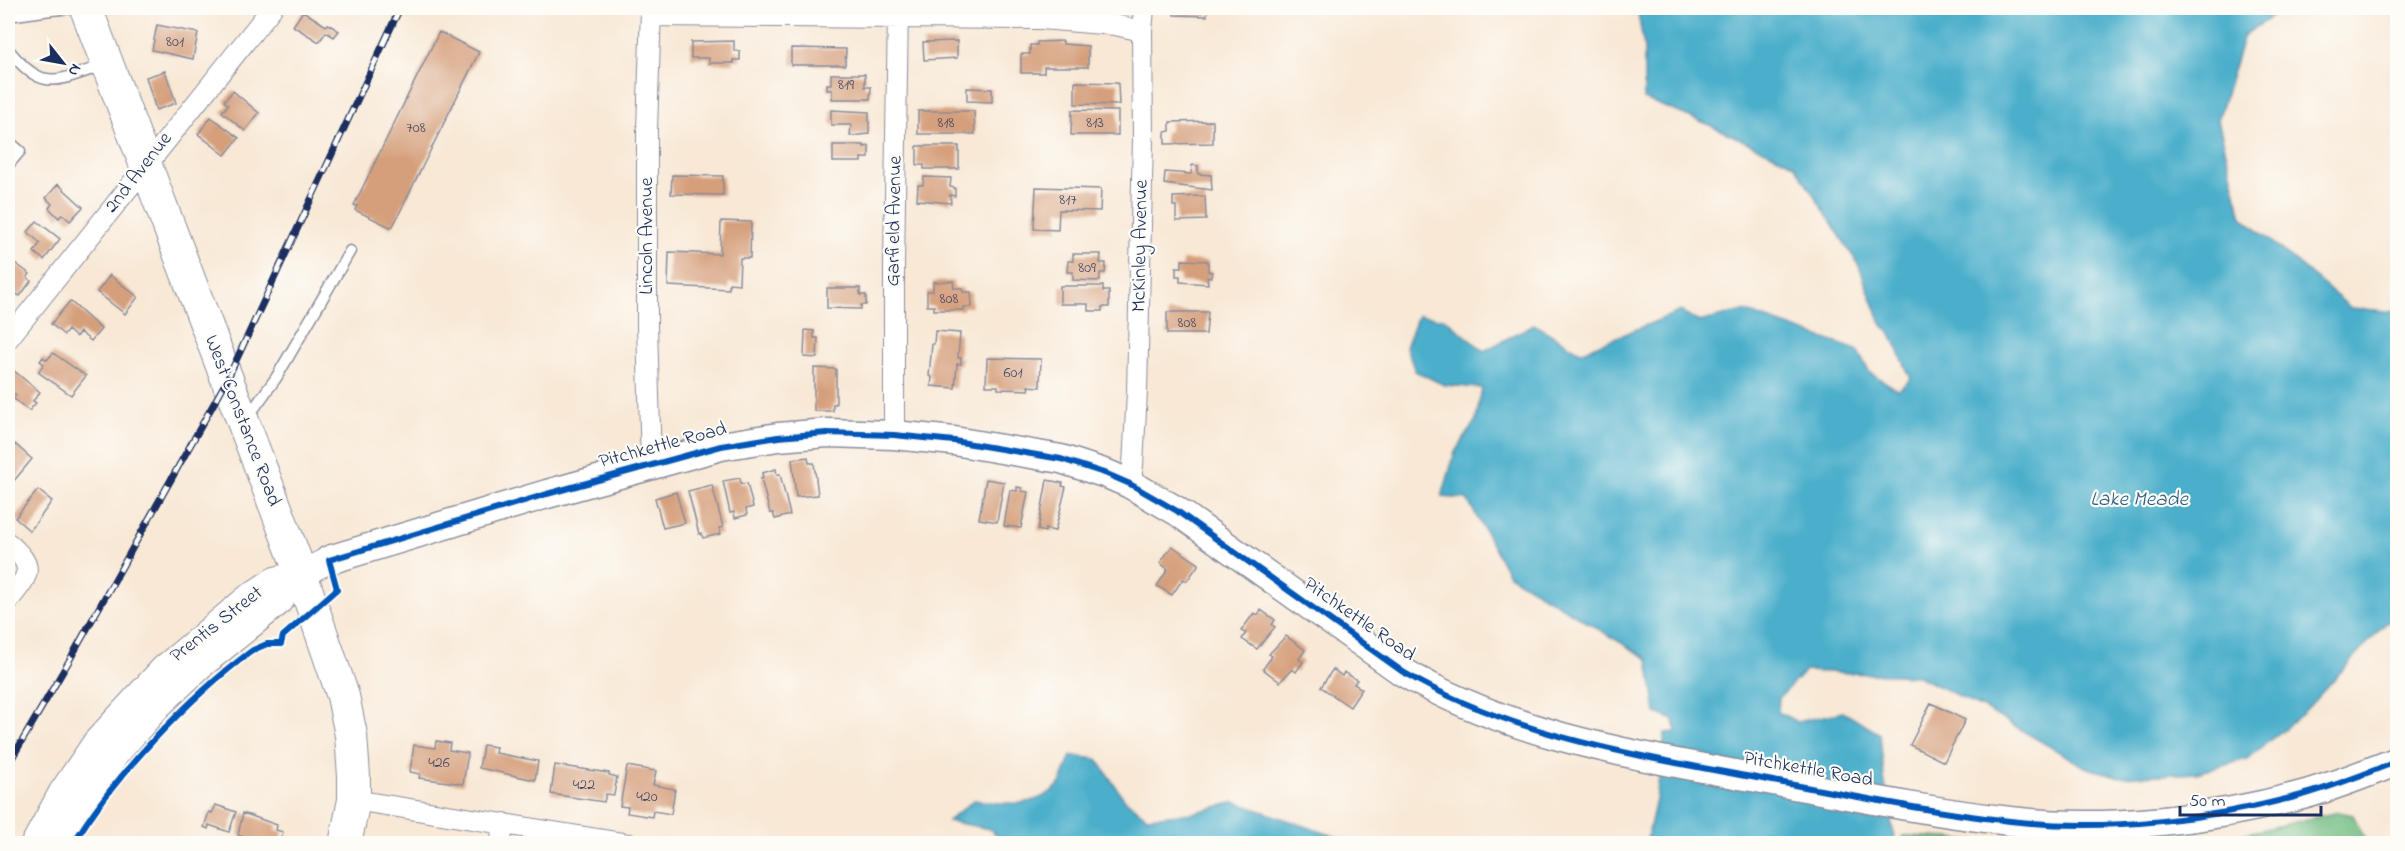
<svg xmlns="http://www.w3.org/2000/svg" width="2405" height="851" viewBox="0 0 2405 851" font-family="'Indie Flower',sans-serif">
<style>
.forest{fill:#74bd84;stroke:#487671;stroke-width:1.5}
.water{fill:#4cafcb;stroke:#346f94;stroke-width:1.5}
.building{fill:#d59f7b}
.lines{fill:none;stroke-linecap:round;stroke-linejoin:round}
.service-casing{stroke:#8a8c9a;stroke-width:13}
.minor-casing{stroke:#8a8c9a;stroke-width:22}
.tertiary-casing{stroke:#8a8c9a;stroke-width:28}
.secondary-casing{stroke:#8a8c9a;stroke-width:31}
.primary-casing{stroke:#8a8c9a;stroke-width:34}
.service{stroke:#fff;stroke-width:10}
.minor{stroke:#fff;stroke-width:20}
.tertiary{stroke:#fff;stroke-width:26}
.secondary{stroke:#fff;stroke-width:28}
.primary{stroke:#fff;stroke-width:32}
.rail-casing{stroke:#1b2f5e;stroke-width:7}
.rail{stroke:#fdfcf7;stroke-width:4.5;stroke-dasharray:14;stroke-linecap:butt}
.cycleway-casing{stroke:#fdfcf7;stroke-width:10}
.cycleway{stroke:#0057b8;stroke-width:6}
.labels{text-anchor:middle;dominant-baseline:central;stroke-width:4.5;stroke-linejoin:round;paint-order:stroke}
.number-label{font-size:16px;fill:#4a4b65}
.street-label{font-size:20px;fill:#1b2f5e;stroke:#fdfcf7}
.water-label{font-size:21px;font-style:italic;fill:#2c5c84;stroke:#fdfcf7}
</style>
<rect width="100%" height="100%" fill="#fdfcf7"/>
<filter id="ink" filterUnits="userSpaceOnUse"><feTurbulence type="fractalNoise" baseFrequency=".0167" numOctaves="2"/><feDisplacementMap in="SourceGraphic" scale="12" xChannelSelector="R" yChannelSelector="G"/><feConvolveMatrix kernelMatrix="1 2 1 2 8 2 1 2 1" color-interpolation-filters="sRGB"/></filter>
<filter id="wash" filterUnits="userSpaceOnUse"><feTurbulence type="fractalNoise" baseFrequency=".008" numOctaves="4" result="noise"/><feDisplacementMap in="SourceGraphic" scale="24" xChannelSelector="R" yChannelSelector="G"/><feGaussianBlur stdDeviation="1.35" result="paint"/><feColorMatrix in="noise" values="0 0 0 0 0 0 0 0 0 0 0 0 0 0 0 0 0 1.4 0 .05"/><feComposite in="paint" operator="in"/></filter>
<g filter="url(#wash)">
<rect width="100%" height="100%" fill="#f8e8d5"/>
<path class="forest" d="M2338 812 2353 815 2367 843H2205Z
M1904 836 1950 838 1989 843H1896Z"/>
<path class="water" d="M1637 8H2285L2244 35 2218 120 2242 217 2351 308 2397 312V611L2301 715 2247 759 2197 773 2120 777 2085 767 1985 709 1918 676 1805 671 1779 698 1778 712 1797 722 1843 712 1880 734 1884 777 1895 843H1646L1656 800 1665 733 1676 732 1674 720 1656 713 1648 659 1509 575 1467 499 1442 497 1455 452 1476 420 1482 388 1444 385 1415 371 1406 347 1418 315 1445 319 1484 351 1534 324 1580 352 1681 311 1699 322 1744 311 1857 350 1870 373 1898 390 1911 379 1892 336 1882 325 1858 264 1794 164 1705 123 1644 99V47Z
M1071 756 1097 759 1124 799 1147 817 1193 813 1235 802 1354 843H1003L990 829 948 821 974 800C1004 804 1034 809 1058 786 1064 779 1067 764 1071 756Z"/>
<g id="blocks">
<path class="building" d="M1170 8H1208L1207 16 1174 15V11L1170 10Z
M303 11 326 26 328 24 339 31 334 37 326 32 319 42 293 26Z
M157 25 198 33 193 59 152 50Z
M439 32 479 52 393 226 390 227 355 210 357 206 354 205Z
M734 41V51H740V60H733L734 63H709V58H691V42Z
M957 41V58L924 60 923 42Z
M1063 41V44L1088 46V67H1044V73H1021V54H1030V45H1037V42Z
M791 48 846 49 845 65H791Z
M165 71 176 103 156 110 146 77Z
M831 74H865V87H871L870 99H832V90H827V84H831Z
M1075 82 1118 83 1119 105 1075 104Z
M967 88 992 89V102L967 101Z
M233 91 259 113 245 131 222 112 228 105 224 101Z
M831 110 869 112V134L850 136 851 125H831Z
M1072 110 1118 111V135H1071Z
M918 111H974L975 134H918Z
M211 117 239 138 225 155 198 134Z
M1213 121V143L1165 144V132L1170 131V122Z
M833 145H864V147L869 146V158H861V162H833Z
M917 146H959V169H924V165H917Z
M1192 165 1198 166V174L1211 175 1212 190 1164 184 1165 172 1191 174Z
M672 175 723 176V195L671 194Z
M924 177 951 178 950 187 955 188V196L950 195 951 203 917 200 918 185H923Z
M58 184 83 207 70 221 62 214 59 218 49 208 52 204 46 198Z
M1036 187 1101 189 1100 211 1059 210 1058 230 1034 229Z
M1205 196 1206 220 1176 221V206H1173V197Z
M37 221 60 239 44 260 34 252 40 243 28 232Z
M721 221 751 222 750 258H740L739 284 729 283V289L668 286 669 252 720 254Z
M1073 254H1101L1100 263H1106L1105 273H1100V281L1073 280V272H1067L1068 261H1073Z
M8 258 30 274 27 277 31 281 20 296 8 290Z
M1182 260 1208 261V271L1212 272 1211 277H1207L1208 284 1180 282V276H1176V267H1182Z
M110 275 138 297 125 314 97 292Z
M953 281 954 288H962L963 292H971L972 307H963V310H934V306H927V291H933V282Z
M1060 286H1103V291H1109V307H1102V311H1088V304H1060Z
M827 288H860V295H866V305H861V309L827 308Z
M70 301 101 329 91 341 80 332 76 337 68 330 64 335 51 324Z
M1167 312H1208L1206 334H1167Z
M805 330 814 331V338H818L817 358 804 357Z
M935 331 960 333 958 358H961V364H957L955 388 931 386 932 377 929 376 932 344H934Z
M53 353 86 376 71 395 38 372 44 364 40 361 43 357 47 360Z
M987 358 1041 359 1040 387 1028 386 1029 390 998 389V386H986Z
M814 368 836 369V404H833V411H814Z
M14 371 40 392 33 401 36 403 29 411 13 398 16 395 8 388V379Z
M15 444 32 459 8 488V453Z
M808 457 809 463H814L818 495 796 497 792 459Z
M776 469 777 475 780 474 790 515 775 519 773 513H770L761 479 763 478 762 473Z
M740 478 741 484 747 483 753 507 746 509 747 515 735 518 734 512 730 513 723 481Z
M986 479 1004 482 997 522 979 519Z
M1047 480 1063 483 1062 486 1066 487 1055 531 1045 529V532L1038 530Z
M712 485 723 527 719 528 721 534 703 538 701 533 699 534 688 491Z
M1017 487 1022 488V491L1028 492 1021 528 1004 526 1010 490 1017 491Z
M38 490 52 501 30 531 15 518Z
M676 492 685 523 663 528 655 498Z
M1172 546 1199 564 1187 581 1183 579 1172 595 1157 586 1168 569 1160 563Z
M1261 610 1275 620 1272 625 1275 627 1257 649 1242 639 1246 633 1241 631 1254 613 1258 615Z
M1286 636 1305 650 1299 659 1303 662 1296 672 1292 669 1280 682 1263 669 1272 656 1269 654Z
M1333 669 1342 676 1344 672 1357 680 1354 684 1362 689 1350 707 1321 687Z
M1931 703 1965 720 1944 762 1910 745Z
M436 741 450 743 449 750 468 753 463 784 419 778 420 774 410 772 414 745 435 748Z
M483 745 496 747 495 753 538 761 535 780 479 768Z
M555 765 609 773V775L617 777 614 795 606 794 604 802 551 794Z
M627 766 656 771 653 785 675 789 671 814 653 811 652 817 627 813 628 807 620 806Z
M216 805 236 812 229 832 209 825 208 829 204 827 209 812 212 813Z
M243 813 277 825 276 830 283 832 279 844H244L246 838 238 835Z"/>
</g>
</g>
<g filter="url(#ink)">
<use href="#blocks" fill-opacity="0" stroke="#8a8c9a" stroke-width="1.5"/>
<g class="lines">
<defs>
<path id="service" d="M50 8 51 10 73 8
M8 16 51 10
M8 49C43 93 56 81 104 65
M8 141 20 151 8 165
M247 418 276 378 350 251"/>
<path id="minor" d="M651 16 1041 19 1115 25 1142 31
M8 339 272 8
M894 435V265L898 8
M651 465 647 325V130L651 8
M1130 484 1133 465 1137 392 1143 139 1142 31 1144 8
M8 543C37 568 29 575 8 601
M354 800 629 844
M500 844 504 823"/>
<path id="tertiary" d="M34 844 62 792 96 742 163 669 249 597 275 580 301 574 329 560
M54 844 116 754 159 705 199 667 278 603 301 574"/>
<path id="secondary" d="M329 560 547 494 721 446 778 437 827 433 894 435 954 441 1061 459 1107 474 1130 484 1177 511 1403 672C1508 734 1628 754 1746 776 1834 792 1921 811 2010 821 2107 832 2211 820 2306 794 2337 785 2367 773 2398 761"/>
<path id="primary" d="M86 8 301 574 343 696 351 735 354 776V800L345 844"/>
</defs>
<use href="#service" class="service-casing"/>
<use href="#minor" class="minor-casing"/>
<use href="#tertiary" class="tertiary-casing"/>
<use href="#secondary" class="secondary-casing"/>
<use href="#primary" class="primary-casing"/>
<use href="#service" class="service"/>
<use href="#minor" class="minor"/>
<use href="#tertiary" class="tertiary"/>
<use href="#secondary" class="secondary"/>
<use href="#primary" class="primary"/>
<defs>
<path id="rail" d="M8 765 69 661 227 380 400 8"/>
</defs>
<use href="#rail" class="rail-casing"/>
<use href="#rail" class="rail"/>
<defs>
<path id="cycleway" d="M73 844C114 776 189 697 253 650L267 644H281L283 636 337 589 329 560 547 494 721 446 778 437 827 433 894 435 954 441 1061 459 1107 474 1130 484 1177 511 1403 672C1508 734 1628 754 1746 776 1834 792 1921 811 2010 821 2107 832 2211 820 2306 794 2337 785 2367 773 2398 761"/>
</defs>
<use href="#cycleway" class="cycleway-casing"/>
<use href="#cycleway" class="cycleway"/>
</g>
</g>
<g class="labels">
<g class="number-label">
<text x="175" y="42">801</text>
<text x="846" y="85">819</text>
<text x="946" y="123">818</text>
<text x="1095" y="123">813</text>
<text x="416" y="128">708</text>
<text x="1068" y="200">817</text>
<text x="1087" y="268">809</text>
<text x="949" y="299">808</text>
<text x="1187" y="323">808</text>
<text x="1013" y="373">601</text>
<text x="439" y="763">426</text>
<text x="584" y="785">422</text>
<text x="647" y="797">420</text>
</g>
<g class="street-label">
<text transform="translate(139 173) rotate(-52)">2nd Avenue</text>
<text transform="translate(895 221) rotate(-89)">Garfield Avenue</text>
<text transform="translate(647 236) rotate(-90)">Lincoln Avenue</text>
<text transform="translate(1141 246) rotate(-89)">McKinley Avenue</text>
<text transform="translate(242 421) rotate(69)">West Constance Road</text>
<text transform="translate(663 446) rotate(-15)">Pitchkettle Road</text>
<text transform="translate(1359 620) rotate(35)">Pitchkettle Road</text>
<text transform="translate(217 625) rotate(-38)">Prentis Street</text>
<text transform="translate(1808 770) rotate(10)">Pitchkettle Road</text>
</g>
<g class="water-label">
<text x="2139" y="500">Lake Meade</text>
</g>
</g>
<rect width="2405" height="851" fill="none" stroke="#fdfcf7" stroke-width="30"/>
<g transform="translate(63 63) rotate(121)" stroke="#fdfcf7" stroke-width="4.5" paint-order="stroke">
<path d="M0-4.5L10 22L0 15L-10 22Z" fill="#1b2f5e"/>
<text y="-9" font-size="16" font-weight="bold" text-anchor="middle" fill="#1b2f5e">N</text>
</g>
<path d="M2180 806v9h141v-9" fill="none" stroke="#1b2f5e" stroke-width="3"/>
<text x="2189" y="806" font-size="18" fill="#1b2f5e" stroke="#fdfcf7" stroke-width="4.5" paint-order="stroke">50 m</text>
</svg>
